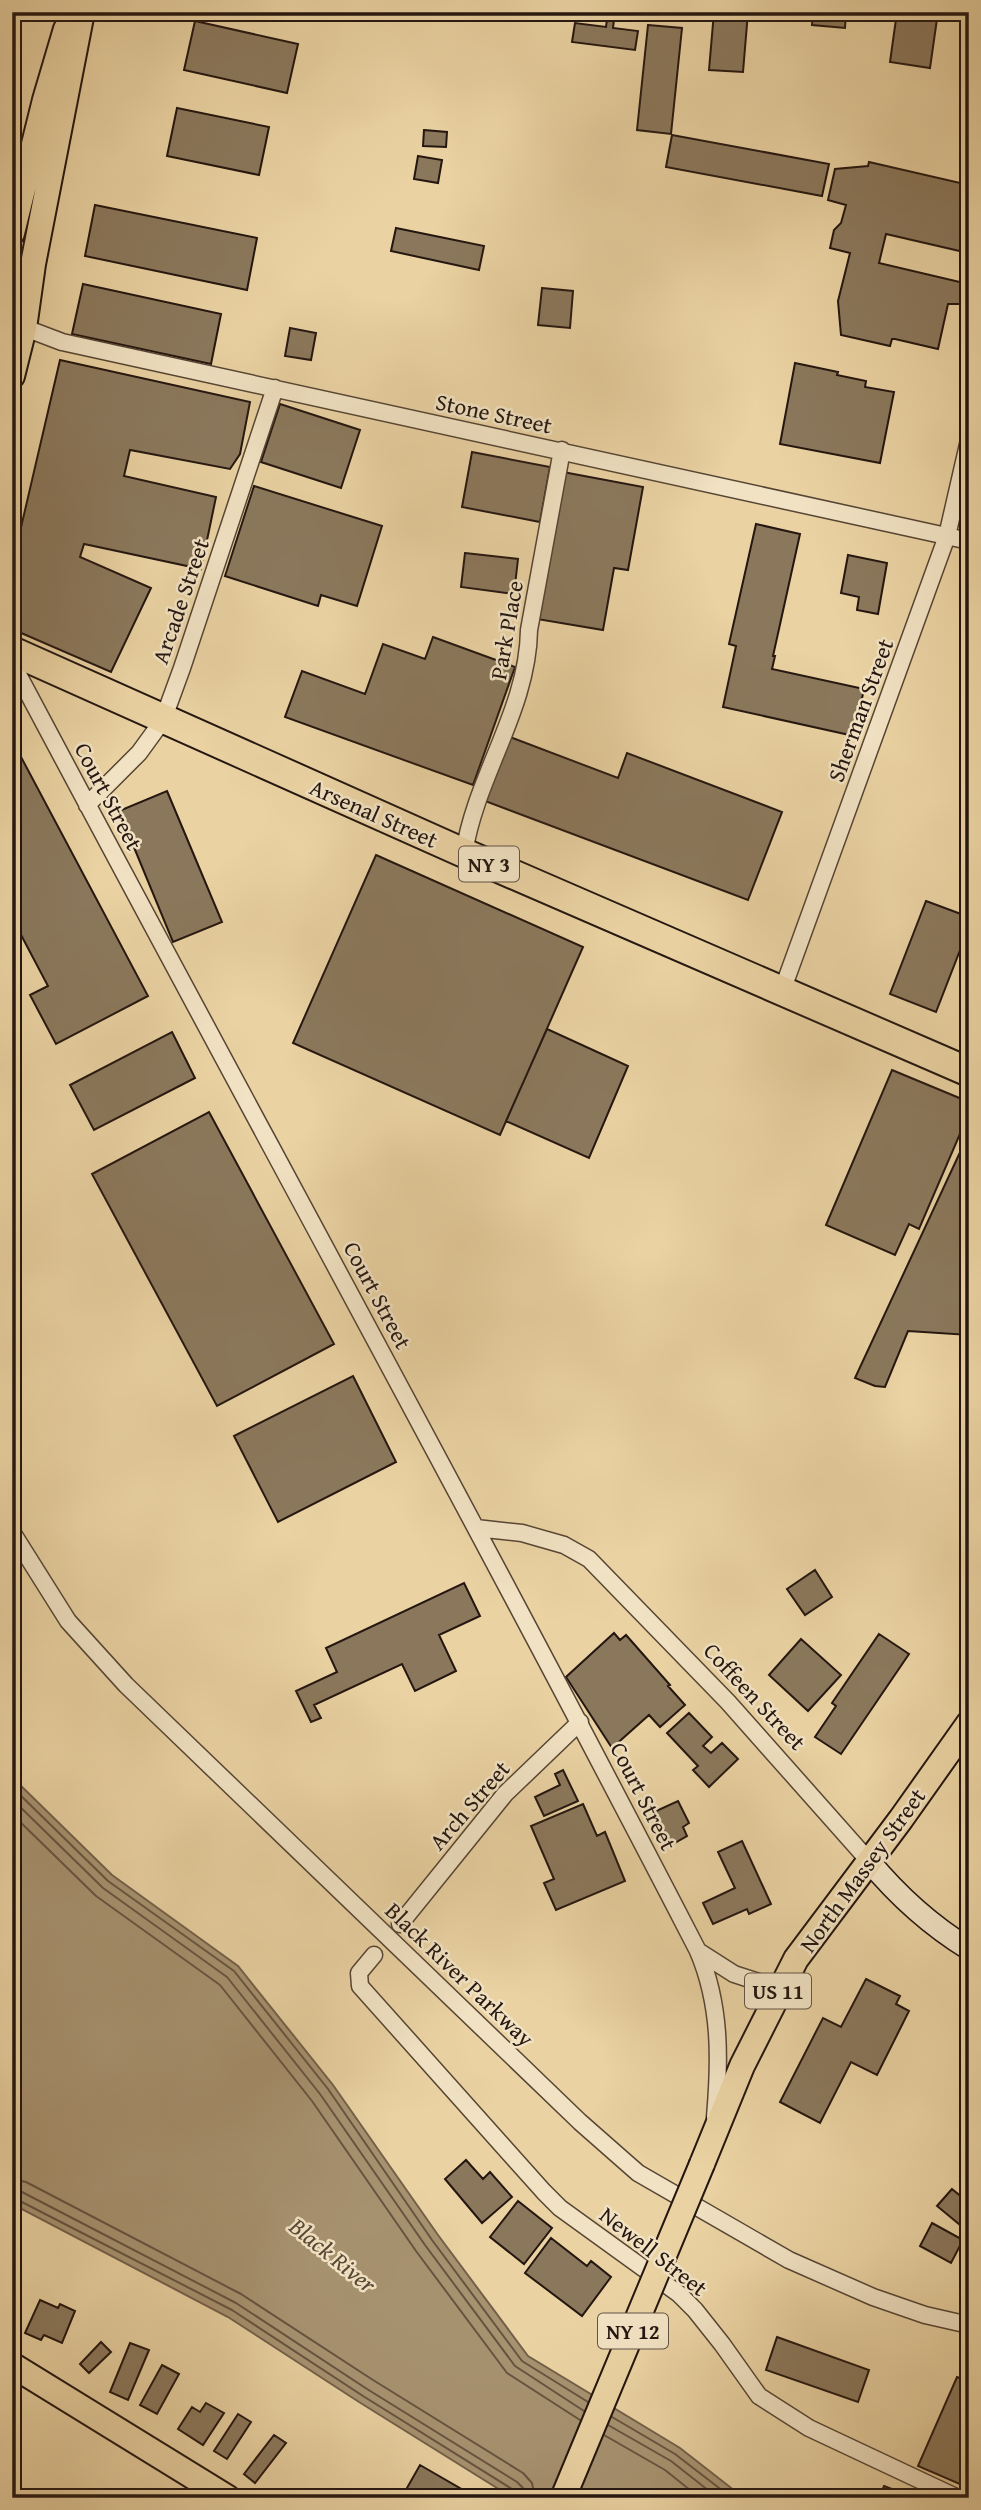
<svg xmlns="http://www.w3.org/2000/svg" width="981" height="2510" viewBox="0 0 981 2510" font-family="'Gentium Book Plus',serif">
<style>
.water{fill:#a79270;stroke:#73604a;stroke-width:2}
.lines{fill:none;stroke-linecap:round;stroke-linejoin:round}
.shore{stroke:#665440;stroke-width:2}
.building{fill:#8b785c;stroke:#241610;stroke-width:2}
.street-casing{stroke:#564534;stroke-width:19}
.secondary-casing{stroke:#241610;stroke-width:24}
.primary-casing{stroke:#241610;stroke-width:28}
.highway-casing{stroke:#241610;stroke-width:32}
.street{stroke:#f1e2c3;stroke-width:16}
.secondary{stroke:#f1e2c3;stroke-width:21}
.primary{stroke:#ead2a2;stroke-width:24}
.highway{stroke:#ead2a2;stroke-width:28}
.primary-bridge-casing{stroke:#241610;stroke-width:28;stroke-linecap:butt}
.primary-bridge{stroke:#ead2a2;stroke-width:24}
.labels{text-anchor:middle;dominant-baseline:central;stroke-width:5;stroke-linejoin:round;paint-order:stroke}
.shield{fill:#f1e2c3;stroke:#625346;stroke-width:2}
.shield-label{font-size:21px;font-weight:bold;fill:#241610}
.street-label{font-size:23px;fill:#241610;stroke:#f1e2c3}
.water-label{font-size:24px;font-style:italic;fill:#584836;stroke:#f1e2c3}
</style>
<rect width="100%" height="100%" fill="#ead2a2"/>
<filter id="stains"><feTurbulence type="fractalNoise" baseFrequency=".00286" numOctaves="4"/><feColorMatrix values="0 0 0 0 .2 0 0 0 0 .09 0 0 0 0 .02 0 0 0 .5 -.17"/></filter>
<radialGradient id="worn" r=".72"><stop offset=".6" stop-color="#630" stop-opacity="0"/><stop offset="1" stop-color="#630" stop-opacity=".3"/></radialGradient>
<path class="water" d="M12 1777 112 1875 238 1966 333 2085 438 2235 528 2356 680 2448 744 2498H513L359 2402 228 2317 12 2204Z"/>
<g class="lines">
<path class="shore" d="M12 1787 108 1881 234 1971 328 2089 432 2240 522 2361 588 2402
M12 1799 103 1888 227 1977 320 2094 425 2245 515 2366 584 2411
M12 1814 96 1896 220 1985 312 2101 416 2251 507 2373 580 2420
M12 2179 26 2182 241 2294 373 2380 523 2473 532 2483 535 2498
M12 2190 22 2192 236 2303 367 2389 517 2482 523 2488 524 2498
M12 2199 18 2200 232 2310 363 2396 512 2489 516 2498
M612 2417 675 2454 732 2498
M608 2425 671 2461 718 2498
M604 2435 665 2470 700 2498"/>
</g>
<path class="building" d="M608 12H615L613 28 638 31 635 50 572 42 575 23 606 27Z
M714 12H748L743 72 709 70Z
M760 12H786L785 20 760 18Z
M813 12H846L845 28 812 25Z
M897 12H938L930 68 890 62Z
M195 21 298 44 287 93 184 70Z
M648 25 682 28 671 134 637 130Z
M177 108 269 127 259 175 167 156Z
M424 130 447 132 446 147 423 146Z
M672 135 829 164 822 196 666 167Z
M418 156 442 160 438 183 414 179Z
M869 162 969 185V234L964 252 886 234 879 263 964 283 960 304H948L938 349 895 339H892L890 346 841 335 838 301 850 253 830 248 834 230 841 223 846 205 828 200 835 169 868 166Z
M95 205 257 238 247 290 85 256Z
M396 228 484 246 479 270 391 251Z
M83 284 221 314 211 364 72 334Z
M542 288 573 291 570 328 538 325Z
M290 328 316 333 311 360 285 356Z
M60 360 250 402 240 454 230 469 130 450 124 476 216 497 201 569 84 544 80 557 151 588 111 672 12 629V566Z
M795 363 838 372 837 375 866 381 865 387 894 392 880 463 780 444Z
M280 404 360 430 341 488 261 462Z
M472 452 550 467 540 522 462 507Z
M563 472 643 487 628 570 614 568 603 630 537 619Z
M254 486 382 526 357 606 321 595 318 606 225 576Z
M756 524 800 534 773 656H775L772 669 864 689 854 736 723 707 736 646 729 644Z
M465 553 518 559 514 594 461 587Z
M848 555 887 563 878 614 857 610 859 597 841 593Z
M433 637 515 667 473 785 285 717 302 671 365 694 383 644 425 659Z
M510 737 618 778 627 753 782 812 748 900 485 801Z
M12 740 148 996 56 1044 30 995 48 986 20 933 12 938Z
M167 791 222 922 173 942 119 811Z
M376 855 583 947 500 1135 293 1043Z
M926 901 969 917V927L936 1012 890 994Z
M547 1029 628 1066 589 1158 506 1121Z
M172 1032 195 1078 94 1130 70 1085Z
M892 1070 969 1102V1113L919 1229 909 1224 895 1255 826 1225Z
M209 1112 334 1344 217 1406 92 1174Z
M969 1133V1335L908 1331 885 1387 875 1386 855 1378Z
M353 1376 396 1462 278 1522 234 1436Z
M815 1570 832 1597 805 1615 787 1589Z
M464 1583 480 1616 439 1635 456 1671 415 1691 402 1664 314 1705 321 1718 311 1722 296 1691 337 1672 326 1648Z
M614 1633 620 1640 626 1635 670 1685 668 1686 685 1705 660 1727 649 1715 612 1748 566 1677Z
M879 1634 909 1654 841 1754 815 1737 836 1706 832 1703Z
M801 1639 841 1675 808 1711 769 1675Z
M689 1713 712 1737 703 1746 711 1753 722 1743 738 1759 709 1787 693 1770 698 1766 667 1733Z
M563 1770 578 1801 544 1816 535 1797 560 1785 555 1774Z
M678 1801 689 1823 683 1827 687 1836 671 1845 654 1812Z
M583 1804 597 1836 605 1832 625 1881 556 1910 544 1883 554 1879 531 1826Z
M742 1841 771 1904 749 1914 747 1909 713 1924 703 1903 735 1888 718 1852Z
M866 1979 900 1996 896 2004 909 2011 877 2075 851 2062 820 2123 780 2102 823 2018 841 2027Z
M466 2160 483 2179 490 2172 512 2197 482 2223 445 2179Z
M969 2164V2186L960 2181Z
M952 2189 969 2203V2224L965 2229 937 2206Z
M518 2201 552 2228 524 2264 490 2237Z
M932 2223 963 2240 951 2263 920 2246Z
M551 2238 587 2266 591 2261 611 2277 582 2316 525 2273Z
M40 2300 58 2308 60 2304 75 2311 62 2343 44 2335 41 2340 25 2333Z
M777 2337 869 2370 858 2402 766 2370Z
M101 2342 111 2352 89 2373 80 2364Z
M130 2343 149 2350 128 2400 110 2392Z
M162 2365 179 2374 157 2414 140 2405Z
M957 2377 969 2382V2488L918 2466Z
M206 2403 224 2413 203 2445 178 2429 192 2407 200 2412Z
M238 2414 251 2422 227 2459 214 2451Z
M274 2435 286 2443 255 2483 244 2474Z
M420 2465 463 2490 459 2498H424L407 2488Z
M884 2486 915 2498H879Z"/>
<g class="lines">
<defs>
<path id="street" d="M12 323 62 342 969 541
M12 663C240 1093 475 1519 698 1951 721 2005 720 2060 715 2117
M87 805 139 753 163 720 182 668 275 388
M464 853C476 776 528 709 529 630L562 450
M782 991 947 536 969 440
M476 1528 522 1533 564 1545 589 1559 728 1702 869 1861
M12 1532 68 1621 126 1685 580 2122 638 2173 789 2260 873 2297 925 2315 969 2325
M400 1924 505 1794 580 1722
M698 1951 734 1974 780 1989
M374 1955 359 1973 360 1986 544 2192 560 2208 679 2294 695 2310 722 2344 759 2396 809 2428 958 2498"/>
<path id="secondary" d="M869 1861C898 1896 930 1925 969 1949"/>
<path id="primary" d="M12 233 45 100 66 29
M12 376 24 328 33 264 82 12
M702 2164 742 2066 796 1959 901 1819 969 1723
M12 2365 228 2498"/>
<path id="highway" d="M12 651 464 853 969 1072"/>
</defs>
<use href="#street" class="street-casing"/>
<use href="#secondary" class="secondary-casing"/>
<use href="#primary" class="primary-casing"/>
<use href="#highway" class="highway-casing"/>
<use href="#street" class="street"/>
<use href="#secondary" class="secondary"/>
<use href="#primary" class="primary"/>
<use href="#highway" class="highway"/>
<defs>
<path id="primary-bridge" d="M563 2498 702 2164"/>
</defs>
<use href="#primary-bridge" class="primary-bridge-casing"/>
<use href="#primary-bridge" class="primary-bridge"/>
</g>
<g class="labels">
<g class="shield">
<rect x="459" y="846.5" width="60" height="35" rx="5"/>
<rect x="745" y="1973.5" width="66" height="35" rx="5"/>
<rect x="598" y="2313.5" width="70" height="35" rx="5"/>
</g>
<g class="shield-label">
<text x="489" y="864">NY 3</text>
<text x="778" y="1991">US 11</text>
<text x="633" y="2331">NY 12</text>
</g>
<g class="street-label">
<text transform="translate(494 413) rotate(12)">Stone Street</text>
<text transform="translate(180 601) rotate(-71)">Arcade Street</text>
<text transform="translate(506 630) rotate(-80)">Park Place</text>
<text transform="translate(860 710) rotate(-70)">Sherman Street</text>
<text transform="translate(109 796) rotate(62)">Court Street</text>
<text transform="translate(374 813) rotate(24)">Arsenal Street</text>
<text transform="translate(378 1295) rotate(62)">Court Street</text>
<text transform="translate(755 1696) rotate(47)">Coffeen Street</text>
<text transform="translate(644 1796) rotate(63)">Court Street</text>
<text transform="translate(469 1805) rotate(-49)">Arch Street</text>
<text transform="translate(862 1870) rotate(-54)">North Massey Street</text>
<text transform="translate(460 1974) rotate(44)">Black River Parkway</text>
<text transform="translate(654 2251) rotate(38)">Newell Street</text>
</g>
<g class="water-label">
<text transform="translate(333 2255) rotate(39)">Black River</text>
</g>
</g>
<rect width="981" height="2510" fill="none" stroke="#ead2a2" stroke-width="42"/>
<rect x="14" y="14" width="953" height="2482" fill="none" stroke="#241610" stroke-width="3.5"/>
<rect x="21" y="21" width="939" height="2468" fill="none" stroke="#241610" stroke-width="2"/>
<rect width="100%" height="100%" filter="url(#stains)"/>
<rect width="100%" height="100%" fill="url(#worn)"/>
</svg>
